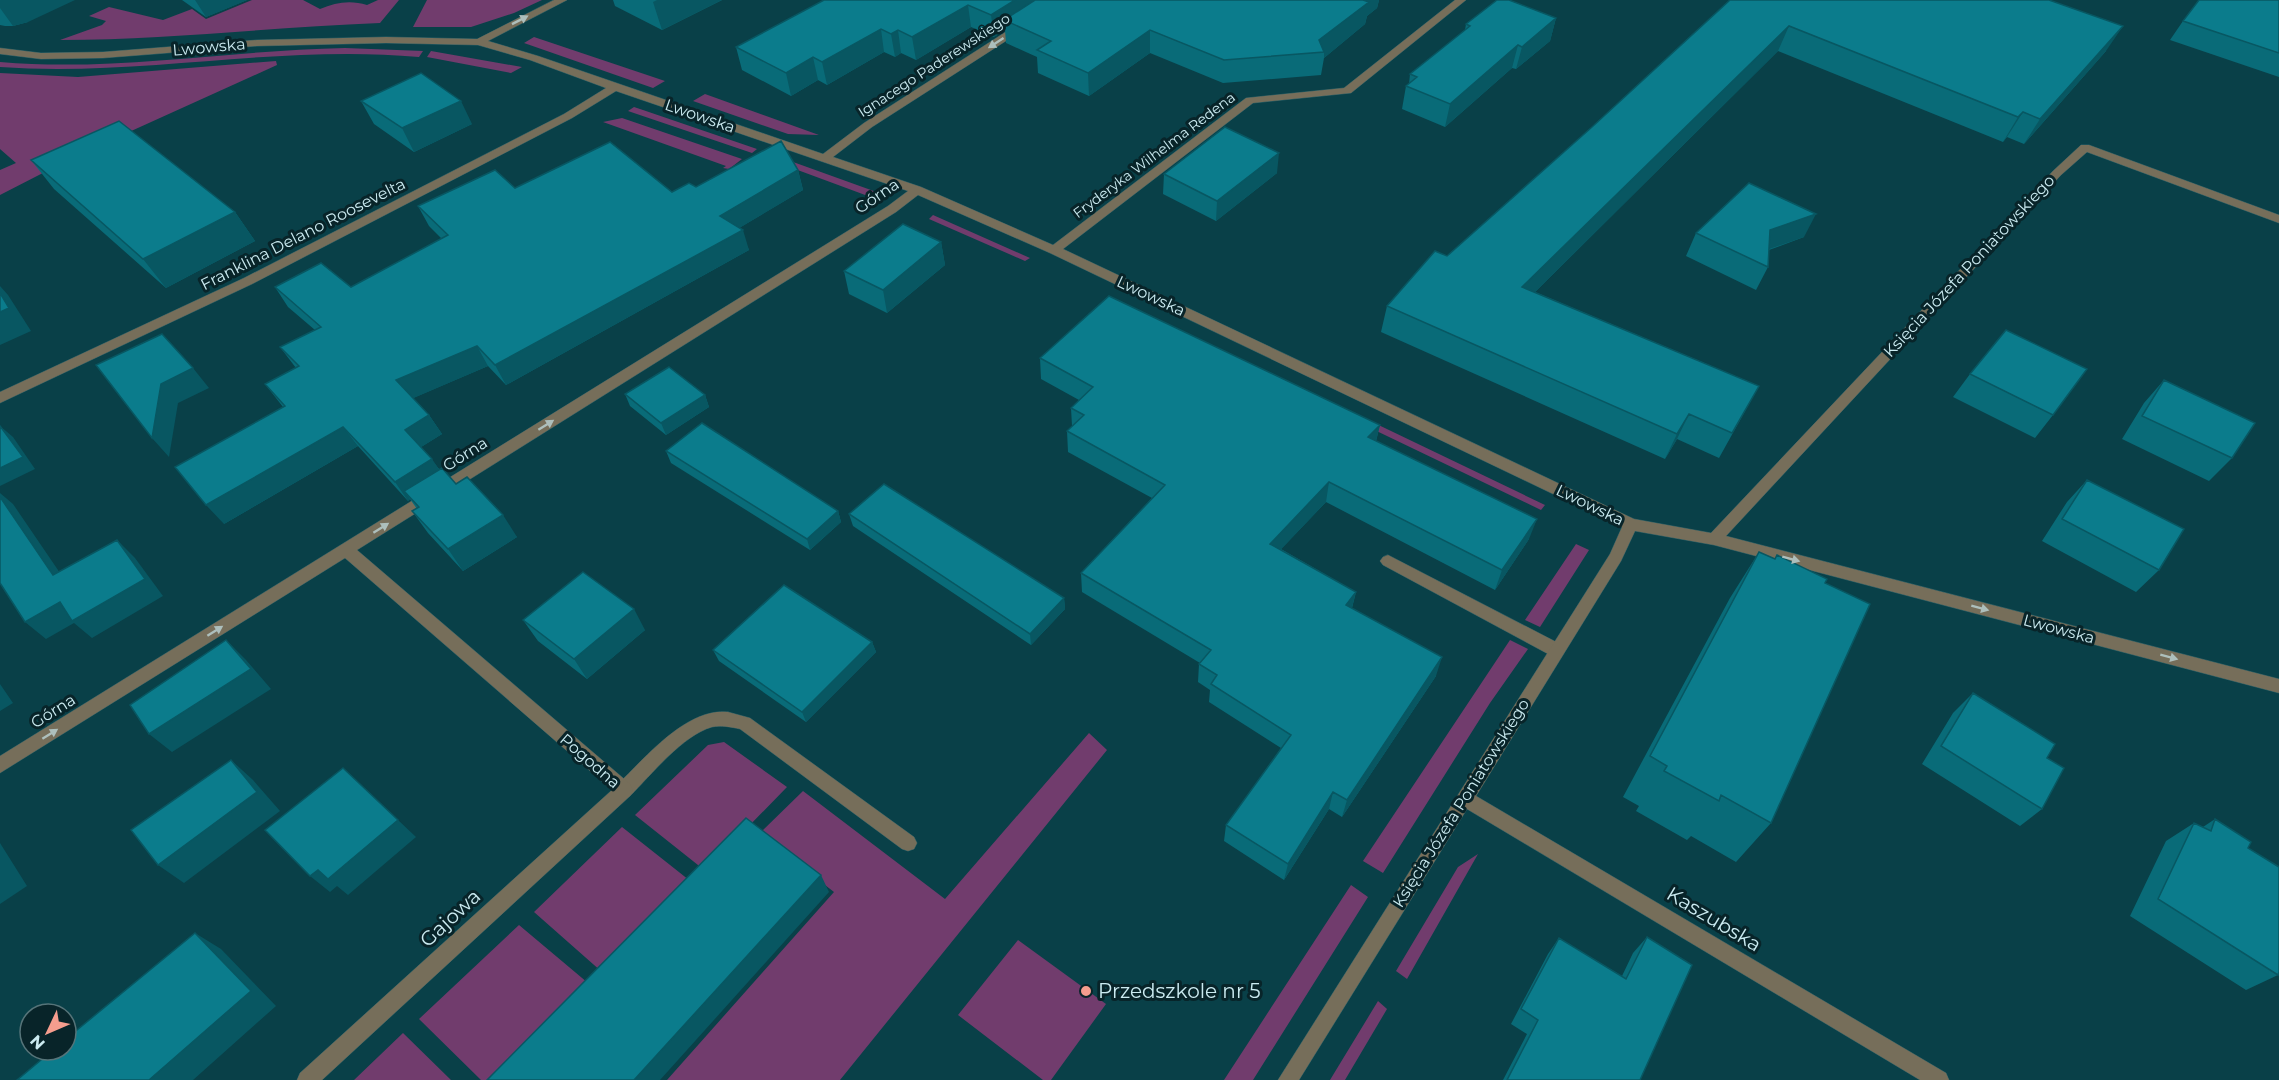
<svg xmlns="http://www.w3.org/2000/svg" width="2279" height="1080" viewBox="0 0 2279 1080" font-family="Montserrat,sans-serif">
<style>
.green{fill:#713c6d}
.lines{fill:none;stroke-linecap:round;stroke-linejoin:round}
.lane-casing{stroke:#2c5f66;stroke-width:1}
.street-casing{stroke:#2c5f66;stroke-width:1}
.lane{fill:#766e5a;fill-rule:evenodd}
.street{fill:#766e5a;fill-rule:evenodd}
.wall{fill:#096b78}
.shaded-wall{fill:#085762}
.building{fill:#0b7c8c;stroke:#085762;stroke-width:1.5}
.oneway{fill:#adbfbc}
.poi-dot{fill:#f59d8e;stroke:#082429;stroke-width:2}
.labels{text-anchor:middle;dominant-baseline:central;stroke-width:6;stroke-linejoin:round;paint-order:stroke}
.far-street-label{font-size:14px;fill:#cbebf1;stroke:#082429}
.street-label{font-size:16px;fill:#cbebf1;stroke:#082429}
.near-street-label{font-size:20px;fill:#cbebf1;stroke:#082429}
.near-poi-label{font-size:20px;fill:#cbebf1;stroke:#082429;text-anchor:start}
</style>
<rect width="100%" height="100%" fill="#094048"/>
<path class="green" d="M252 0H303L320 9C336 2 351 0 367 5L378 0H399L380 23C273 27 167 40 60 40L102 25 106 21 89 16 109 7 163 20 192 9 206 19Z
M427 0H542L514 13 471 27H413Z
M534 37 665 81 653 88 524 43Z
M345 48 423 51 419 57C279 44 140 77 0 67V62C115 72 230 50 345 48Z
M431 51 522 67 511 73 427 57Z
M276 61 277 65 76 156 0 195V170L16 163 0 149V73L78 77Z
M705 94 819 135 788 134 693 101Z
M634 107 643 110 757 149 752 153 628 111Z
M622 118 742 159 729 169 723 168 726 166 603 122Z
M782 158 882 194 876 199 776 162Z
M933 215 1030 258 1025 261 929 219Z
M1341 407 1545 505 1541 510 1337 412Z
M1576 544 1589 550 1540 627 1525 620Z
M1510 640 1528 649 1490 703 1383 873 1363 861Z
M1089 733 1107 750 840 1080H667L834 892 759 834 803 791 945 899Z
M724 742 787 787 708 868 703 869 635 815 708 745Z
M622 827 689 880 602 972 534 912Z
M1478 854 1407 979 1396 971 1458 867Z
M1351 885 1368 897 1253 1080H1224Z
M519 925 588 983 498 1080H481L419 1019Z
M1018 940 1106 1004 1051 1080H1043L958 1015Z
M1378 1001 1387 1009 1345 1080H1330Z
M403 1033 451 1080H354Z"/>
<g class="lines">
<defs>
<path id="lane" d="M1388 555 1562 645 1564 650 1562 655 1556 657 1550 655 1383 565 1380 561 1383 557Z
M728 712 750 718 914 837 917 843 914 849 908 851 902 849 740 729C731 727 721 725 712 727 683 735 651 775 630 796L624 798 618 796 615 790 618 784C645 758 687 707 728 712Z"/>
<path id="street" d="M554 0H567L488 41 538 56 823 154 864 123 1018 24H1026V28L872 127 833 157 921 187 1053 245 1246 98 1344 88 1455 0H1466L1351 93 1253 103 1063 249 1634 519 1711 533 2053 171 2081 145H2089L2279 215V223L2087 152 2061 175 1726 536 2279 679V693L1714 545 1635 531 1621 561 1476 796 1946 1073 1949 1080H1920L1467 809 1299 1080H1278L1610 554 1622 527 1050 253 918 195 896 212 357 550 630 784 633 790 630 796 322 1080H297L300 1073 612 790 345 558 0 773V756L888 206 908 191 616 91 572 118 252 284 0 403V392L244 278 564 114 606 88 530 60 478 45 386 43 257 46 103 58 41 59 0 54V48L41 53 103 52 257 40 386 37 477 39Z"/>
</defs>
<use href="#lane" class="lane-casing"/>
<use href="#street" class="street-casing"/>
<use href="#lane" class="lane"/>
<use href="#street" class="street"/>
</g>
<path class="wall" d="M0 0 28 22 13 26H5L0 25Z
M182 0H247L206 17Z
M613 0H722L662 30 615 6Z
M824 0H1379L1377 8 1367 16 1365 24 1324 58 1321 75 1223 83 1150 53 1089 96 1038 73 1037 57 1006 43 1005 30 994 37 971 27 916 60 901 53 895 57 884 52 827 85 818 80 791 96 742 70 736 47Z
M1730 0 2106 51 2024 144 2007 137 2003 142 1778 51 1535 292 1759 386 1719 458 1677 439 1665 459 1381 332 1387 306 1447 256 1592 127Z
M2279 0V77L2170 40 2183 21Z
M1556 18 1550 41 1516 69 1512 68 1445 127 1402 109 1406 86 1409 84 1410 74 1465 30 1466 24Z
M361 101 472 124 414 152 374 124Z
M31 160 235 212 255 241 166 288 54 189Z
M798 170 803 190 739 228 749 250 506 385 488 366 413 398 429 415 442 434 421 447 439 469 517 537 463 571 428 533 412 511 417 509 410 499 408 501 358 446 224 524 283 407 265 384 296 368 280 347 315 330 288 307 275 287H351L442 239 429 226 418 206 515 188 672 192Z
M1277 173 1216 221 1163 194 1164 174Z
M1696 233 1804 237 1769 250 1768 267 1756 290 1686 256Z
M941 242 945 265 887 313 849 294 844 271Z
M1040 358 1380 425 1376 441 1529 539 1495 590 1326 502 1281 549 1356 592 1352 608 1436 676 1342 817 1329 809 1284 880 1224 841 1226 825 1281 748 1209 702 1210 690 1198 682 1199 664 1200 663 1082 592 1081 573 1152 498 1068 452 1067 431 1072 426 1071 408 1079 400 1041 379Z
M1970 374 2053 415 2035 438 1953 397Z
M2164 380 2232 458 2209 481 2122 439 2144 403Z
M625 394 705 395 709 407 666 435 630 406Z
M666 451 838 511 841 522 810 550 671 463Z
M2087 480 2159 570 2136 592 2042 541 2067 502Z
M849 514 1064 598 1065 609 1031 645 853 526Z
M1759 552 1775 559 1777 555 1825 583 1771 823 1736 862 1691 836 1687 840 1636 811 1639 806 1623 797 1730 598Z
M523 620 645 630 587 679 538 641Z
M872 642 876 652 806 722 719 661 713 650Z
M1973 693 2047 758 2042 809 2020 826 1922 764 1953 713Z
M2215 819 2248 848 2278 975 2246 990 2130 916 2166 841 2194 823 2203 827Z
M1647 937 1640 1080H1503L1527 1034 1511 1024 1548 954 1559 938 1622 976 1633 953Z"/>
<path class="shaded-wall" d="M0 0H75L28 22 13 26 0 8Z
M195 0H247L206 17Z
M657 0H722L662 30 653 2Z
M1015 0H1052L1004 20 1005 30 994 37 991 15Z
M1362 0H1379L1377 8 1367 16 1365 24 1324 58V52L1319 40Z
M968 5 971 27 916 60 912 37Z
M1556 18 1550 41 1516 69 1522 47Z
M1789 26 1778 51 1515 312 1522 287Z
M2123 26 2106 51 2024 144 2040 119Z
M881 29 884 52 827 85 822 62Z
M898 30 901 53 895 57 891 34Z
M1150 30V53L1089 96 1088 73Z
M1518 45 1512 68 1445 127 1450 104Z
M813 57 818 80 791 96 786 73Z
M461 101 472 124 414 152 402 128Z
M2023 112 2007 137 2003 142 2018 117Z
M1279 153 1277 173 1216 221 1217 201Z
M798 170 803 190 726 236 720 216Z
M235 212 255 241 166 288 143 259Z
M1816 214 1804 237 1758 253 1770 230Z
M743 230 749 250 506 385 495 365Z
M941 242 945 265 887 313 883 290Z
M0 286 8 295 31 331 0 345Z
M477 346 488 366 409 400 396 380Z
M193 368 209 388 178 403 169 457 152 438 161 384Z
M705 395 709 407 666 435 661 423Z
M1689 414 1677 439 1665 459 1677 434Z
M429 415 442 434 418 449 405 430Z
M1380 425 1375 445 1368 437Z
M0 426 13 437 35 469 0 486Z
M343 427 358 446 224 524 206 505Z
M432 459 445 478 404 491 410 499 408 501 395 482Z
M1329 482 1326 502 1268 563 1270 544Z
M0 493 13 504 73 592 53 575 0 497Z
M838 511 841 522 810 550 807 539Z
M503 515 517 537 463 571 448 549Z
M1537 519 1529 539 1495 590 1502 570Z
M117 540 135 558 163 596 92 638 74 623 46 639 25 622 60 602Z
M1356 592 1351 611 1346 605Z
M1064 598 1065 609 1031 645 1030 634Z
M634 609 645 630 587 679 574 659Z
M226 640 246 660 271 689 172 752 149 734Z
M872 642 876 652 806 722 802 712Z
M1442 657 1436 676 1342 817 1347 800Z
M0 684 13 703 0 711Z
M231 760 253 780 280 811 184 883 158 865Z
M1333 792 1329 809 1284 880 1288 864Z
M398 820 416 837 348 895 337 886 330 892 310 876 318 870Z
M0 843 27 886 0 904Z
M821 875 829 892 660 1080H634Z
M195 933 221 949 276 1006 193 1080H149Z"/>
<path class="building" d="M824 0H1015L991 15 968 5 912 37 898 30 891 34 881 29 822 62 813 57 786 73 736 47Z
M1035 0H1363L1369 2 1319 40 1324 52 1224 60 1150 30 1088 73 1037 50 1051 41 1004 20Z
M1497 0H1509L1556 18 1522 47 1518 45 1450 104 1406 86 1417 77 1410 74 1470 26 1466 24Z
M1730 0H2049L2123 26 2040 119 2023 112 2018 117 1789 26 1522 287 1759 386 1732 433 1689 414 1677 434 1387 306 1435 251 1447 256 1592 127Z
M2199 0H2279V53L2183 21Z
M421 73 461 101 402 128 361 101Z
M119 121 235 212 143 259 31 160Z
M1225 127 1279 153 1217 201 1164 174Z
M781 141 798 170 720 216 743 230 495 365 477 346 396 380 429 415 405 430 432 459 395 482 343 427 206 505 175 467 285 406 265 384 299 366 280 347 321 327 275 287 321 263 351 287 448 235 418 206 495 170 515 188 610 142 672 192 689 183 696 187Z
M1749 183 1816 214 1770 230 1768 267 1696 233Z
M903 224 941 242 883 290 844 271Z
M0 293 9 308 0 312Z
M1109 296 1380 425 1368 437 1537 519 1502 570 1329 482 1270 544 1356 592 1346 605 1442 657 1347 800 1333 792 1288 864 1226 825 1291 735 1211 684 1217 675 1199 664 1211 650 1081 573 1165 485 1067 431 1084 415 1071 408 1093 387 1040 358Z
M2006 330 2087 369 2053 415 1970 374Z
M162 334 193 368 161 384 152 438 96 365Z
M669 367 705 395 661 423 625 394Z
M2164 380 2255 423 2232 458 2142 416Z
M702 423 838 511 807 539 666 451Z
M0 426 23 457 0 468Z
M442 468 456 484 467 477 503 515 448 549 412 511 419 507 404 491Z
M2087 480 2184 529 2159 570 2062 519Z
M884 484 1064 598 1030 634 849 514Z
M0 497 53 575 117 540 145 579 72 621 60 602 25 622 0 583Z
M1759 552 1775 559 1777 555 1827 579 1825 583 1870 604 1771 823 1721 795 1719 801 1664 771 1667 766 1650 756Z
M583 572 634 609 574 659 523 620Z
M784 585 872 642 802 712 713 650Z
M226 640 251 669 149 734 130 705Z
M1973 693 2055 744 2047 758 2064 768 2042 809 1941 746Z
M231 760 257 792 158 865 131 830Z
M343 768 398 820 328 879 318 870 310 876 265 830Z
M746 818 821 875 634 1080H487Z
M2215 819 2251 842 2248 848 2279 867V972L2278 975 2158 899 2194 823 2211 831Z
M195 933 251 991 149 1080H17L53 1050H66V1039Z
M1647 937 1692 965 1640 1080H1507L1538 1020 1521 1009 1559 938 1626 979Z"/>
<defs><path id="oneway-solid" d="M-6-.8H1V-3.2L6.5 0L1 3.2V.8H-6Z" transform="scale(1.5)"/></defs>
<g class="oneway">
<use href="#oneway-solid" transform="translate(520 20) rotate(-27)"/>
<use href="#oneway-solid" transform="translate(996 43) rotate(147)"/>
<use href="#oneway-solid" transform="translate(546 425) rotate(-32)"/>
<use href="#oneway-solid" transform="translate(381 528) rotate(-32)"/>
<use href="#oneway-solid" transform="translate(1791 559) rotate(15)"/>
<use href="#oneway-solid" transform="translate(1980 608) rotate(15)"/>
<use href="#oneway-solid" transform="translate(215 631) rotate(-32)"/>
<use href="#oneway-solid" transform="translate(2169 657) rotate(15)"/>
<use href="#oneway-solid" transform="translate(50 734) rotate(-32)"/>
</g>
<circle class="poi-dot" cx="1086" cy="991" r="6"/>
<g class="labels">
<g class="far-street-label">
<text transform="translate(934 65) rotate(-33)">Ignacego Paderewskiego</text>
<text transform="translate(1154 155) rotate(-37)">Fryderyka Wilhelma Redena</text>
</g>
<g class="street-label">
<text transform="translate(209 47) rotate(-5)">Lwowska</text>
<text transform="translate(700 116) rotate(19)">Lwowska</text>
<text transform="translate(877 196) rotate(-34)">Górna</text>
<text transform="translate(303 234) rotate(-27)">Franklina Delano Roosevelta</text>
<text transform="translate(1969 266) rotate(-47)">Księcia Józefa Poniatowskiego</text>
<text transform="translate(1151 296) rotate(25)">Lwowska</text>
<text transform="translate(465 454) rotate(-32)">Górna</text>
<text transform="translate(1590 505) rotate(26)">Lwowska</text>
<text transform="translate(2059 629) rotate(15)">Lwowska</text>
<text transform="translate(53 711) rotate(-32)">Górna</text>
<text transform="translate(590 761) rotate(41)">Pogodna</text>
<text transform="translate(1461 803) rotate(-58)">Księcia Józefa Poniatowskiego</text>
</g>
<g class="near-street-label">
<text transform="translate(450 918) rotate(-43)">Gajowa</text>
<text transform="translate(1714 919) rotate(31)">Kaszubska</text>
</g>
<g class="near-poi-label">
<text x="1098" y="991">Przedszkole nr 5</text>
</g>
</g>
<g transform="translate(48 1032) rotate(226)"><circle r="28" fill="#082429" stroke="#567479" stroke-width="1.5"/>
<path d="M0-4.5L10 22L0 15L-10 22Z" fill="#f59d8e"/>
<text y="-9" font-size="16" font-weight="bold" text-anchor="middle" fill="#cbebf1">N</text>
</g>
</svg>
